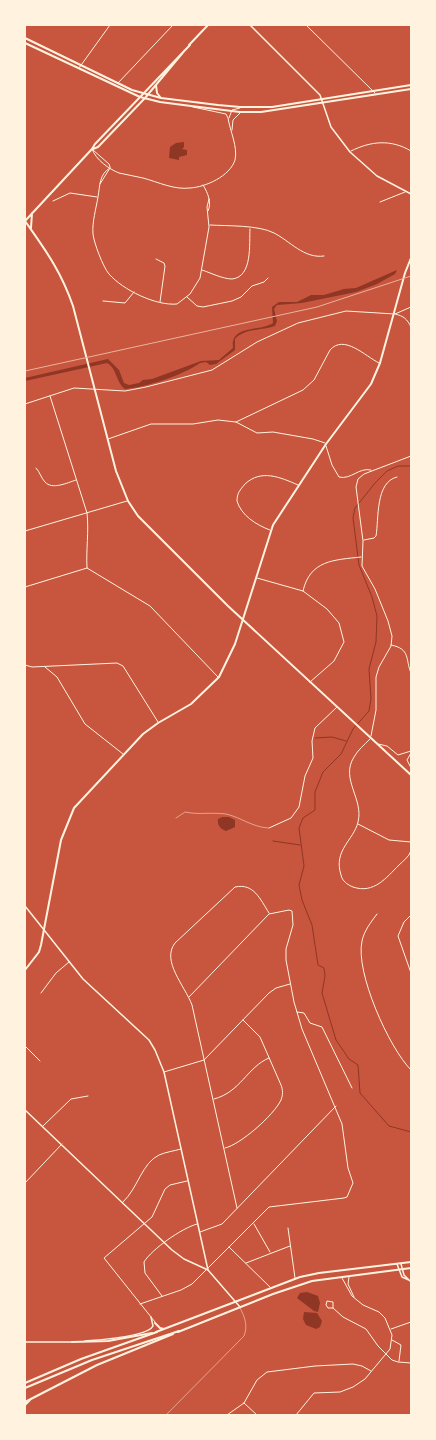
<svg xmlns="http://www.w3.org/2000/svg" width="436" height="1440" viewBox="0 0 436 1440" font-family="'PT Sans Narrow',sans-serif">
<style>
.water{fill:#8f3625}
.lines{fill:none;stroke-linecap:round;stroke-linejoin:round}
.stream{stroke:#8f3625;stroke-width:1}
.service{stroke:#fff3e0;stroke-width:0.5}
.minor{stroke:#fff3e0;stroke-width:1}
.tertiary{stroke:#fff3e0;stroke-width:1.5}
.secondary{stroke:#fff3e0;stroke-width:1.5}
.primary{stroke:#fff3e0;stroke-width:2}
.trunk{stroke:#fff3e0;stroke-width:2}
.motorway{stroke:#fff3e0;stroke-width:2}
.rail{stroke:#e9b49f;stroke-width:1}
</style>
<rect width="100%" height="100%" fill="#c8553d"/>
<path class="water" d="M184 142V147L182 149 187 150V155L179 157V160L169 158 170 147 176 143Z
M397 270 395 274 377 284 356 292 302 303 277 305 274 309 277 321 275 326C261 331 245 328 235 339V350L216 364 210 365 206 362 200 363C183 375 147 387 125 389 116 383 117 368 107 363L25 381V378L108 359 119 370 124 383 129 385 139 383 143 380 152 379 201 361 219 360 233 348C230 324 260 332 273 323L272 307 279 302H297L311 295H324L344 289 356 288Z
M222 817H229L235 820V827L226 831C221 829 217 826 218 819Z
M307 1292 318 1296 320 1303 318 1312 314 1311 297 1298 300 1293Z
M304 1312 317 1313 322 1321 320 1327 316 1329 306 1325 303 1319Z"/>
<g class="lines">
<path class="stream" d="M411 466H398L387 471 375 483 355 508 353 518 359 565 372 597 377 616 376 642 369 669 371 699 369 711 353 729 341 754 323 772 315 792V810L303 818 299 828 304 866 299 885 302 900 312 925 318 965 324 968 325 976 322 993 336 1040 349 1059 358 1065 360 1093 389 1126 411 1132
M315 738 332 737 346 741
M273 841 300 845"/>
<path class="service" d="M176 818 185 812C199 815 211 812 226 814 240 817 252 827 268 828
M166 1415 244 1336C248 1326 245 1317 240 1308"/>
<path class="minor" d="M306 25 375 93
M79 68 110 25
M118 83 173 25
M229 118 232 110 240 108
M232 130 233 120 240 113
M92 149C96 160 109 169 119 173 127 175 135 176 143 178 158 182 174 190 190 188 206 187 230 176 235 160 238 147 230 131 228 118L226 114 193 107
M93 150 109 164 110 167
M351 151C371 141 391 139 411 151
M110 168C99 174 100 186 98 197 96 209 92 222 93 234 94 243 103 267 109 274 123 290 156 306 177 304L190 294 200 278 209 227 207 207 209 199
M100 184 110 168
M203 185C208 193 212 203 208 211
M53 201 70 193 97 197
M380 202 405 192
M210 225C227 226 259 225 274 233 290 241 304 259 324 256
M156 259 164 263 165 266 160 302
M202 270C211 273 223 279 232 279 253 277 249 243 250 229
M187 297 197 306 203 307 232 301 241 297 252 286 264 282 268 278
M103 301 125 303 134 292
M395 314C404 316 407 319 411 327
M50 396 87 513C89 532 86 549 87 568L150 606 218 677
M25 404 74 388 125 391 146 387 212 370 257 342 298 323 346 311 395 314 411 307
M236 422 303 390 314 380 330 350C344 334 365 356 379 363
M108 439 151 424H193L218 420 236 422 257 433 273 432 313 439 325 443
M326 446 332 465 339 477C351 480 359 467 371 470
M36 468C40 472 41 478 45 482 52 490 67 483 76 480
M270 530C256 525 241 515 237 501 237 493 240 490 245 484 261 469 280 477 298 485
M25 531 127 501
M364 540 374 538 376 536C379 519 375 482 397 477
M257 578 303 591 327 609 339 623 344 642 334 661 310 682
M25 587 87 568
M303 591C310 560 334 560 361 557
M411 598V612
M391 645C411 649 405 659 411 673
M25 665 32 667 117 663 123 666 158 722
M45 667 57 677 85 724 123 754
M411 706V709
M371 736 376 710V677L379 667 391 646 392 636 388 621 375 589 362 566 363 541 356 487 358 479 364 474 411 456
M370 739C364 745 358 750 354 757 340 779 364 799 358 822 354 840 333 850 341 875 342 881 348 885 353 887 374 894 386 878 399 865 403 861 409 857 411 851
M378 744 387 746 398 755 411 751
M411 753 407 760 411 768
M358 824 389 840 411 842
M269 828 291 818 299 807 305 776 313 758 312 741 315 728 337 707
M377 914C371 922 364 931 362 941 355 972 389 1048 411 1070
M411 915 404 922 398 936 411 973
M41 993 56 973 69 962
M297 1012 304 1013 310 1023 322 1027 352 1088
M25 1046 40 1061
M164 1072 204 1060 269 993 276 988 290 984
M214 1099C241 1092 247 1067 269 1058
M43 1126 71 1099 88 1096
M225 1148C240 1145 274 1115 281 1100 283 1095 283 1090 281 1085L260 1037 243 1020
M25 1183 62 1144
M123 1202C138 1188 142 1163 159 1155 166 1152 174 1151 181 1149
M237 1208 192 1005C185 986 161 961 175 943L235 887C254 883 260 899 269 913
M254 1224 270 1252
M288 1228 295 1278
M200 1232 222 1224 336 1106
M229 1247 271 1288
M246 1263 290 1246
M349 1277 348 1284 354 1297
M162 1296 145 1273 144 1262C152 1249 182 1228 197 1224
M140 1304 181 1290 192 1284 269 1207 344 1198 347 1197 353 1183 348 1168 342 1124 302 1029 294 1002 286 960V949L293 925 292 911 289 910 269 914 189 997
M333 1308V1302L327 1301 326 1305 328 1308H333L343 1317 366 1329 378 1346 392 1360 398 1362 411 1363
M155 1322 104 1258 152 1217 165 1189 170 1185 187 1181
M391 1329 411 1322
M392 1340 401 1345 399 1361
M244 1403 257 1415
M227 1415 244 1403 257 1380 267 1372 315 1366 353 1364 362 1366 371 1371
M296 1415 314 1393 340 1392 353 1387 365 1379 390 1349 392 1335 385 1318 379 1312 363 1305 352 1296 342 1278"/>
<path class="tertiary" d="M250 25 320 95 331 127 350 152 377 176 411 194
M25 1110 172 1250 184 1259 208 1270
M397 1264 402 1277 411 1281
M401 1264 404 1275 410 1281"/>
<path class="secondary" d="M25 906 83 979 149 1040 155 1050 164 1072 208 1270 240 1307
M85 1341C98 1340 148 1337 153 1326L151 1317
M25 1342H72"/>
<path class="primary" d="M189 45 208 25
M156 85 157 93 161 98
M93 149 98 147 145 98 185 50
M25 221C46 251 61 271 73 306L116 471 128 501 138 516 228 606 411 775
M25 221 92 149 95 144 190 45
M31 228 32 213
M25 970 39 952 41 945 61 840 74 808 143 734 158 723 191 704 219 677 235 644 273 525 326 444 371 384 380 363 405 273 411 258"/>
<path class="trunk" d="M25 38 132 90 161 98 218 105 240 107H272L411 85
M25 43 140 97 160 102 191 106 240 112H261L411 89
M155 1323 160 1328 164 1329
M156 1332 300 1277 319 1273 411 1262
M178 1332 273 1294 312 1281 411 1268
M72 1342 108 1341 152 1333
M25 1402 97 1365 173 1334
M25 1405 30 1400"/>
<path class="motorway" d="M25 1383 81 1359 157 1332
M25 1388 92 1360 179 1331"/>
<path class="rail" d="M25 371 317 307 411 276"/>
</g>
<rect width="436" height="1440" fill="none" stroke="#fff3e0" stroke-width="52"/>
</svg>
